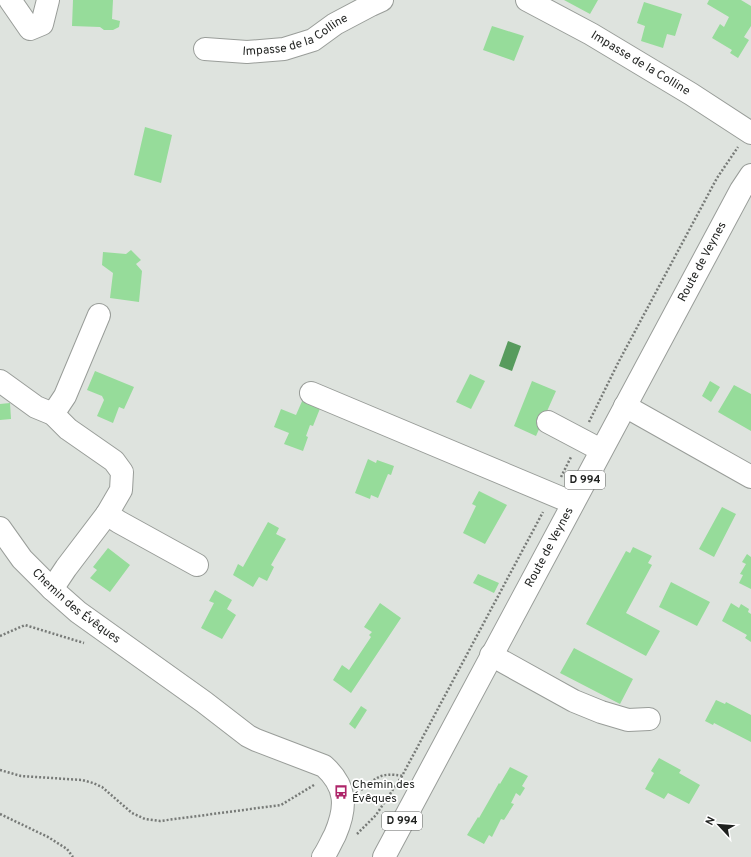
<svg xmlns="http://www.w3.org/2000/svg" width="751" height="857" viewBox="0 0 751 857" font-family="Overpass,sans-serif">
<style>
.water{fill:#579b5d}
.building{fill:#96dc9a}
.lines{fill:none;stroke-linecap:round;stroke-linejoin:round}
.minor-casing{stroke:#999d99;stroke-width:24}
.major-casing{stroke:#999d99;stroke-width:24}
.path{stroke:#777a77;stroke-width:2.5;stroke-dasharray:2 2;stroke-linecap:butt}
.minor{stroke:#fff;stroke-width:22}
.major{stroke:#fff;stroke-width:22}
.labels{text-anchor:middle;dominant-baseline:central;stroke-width:3.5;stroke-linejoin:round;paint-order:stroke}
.shield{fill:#fff;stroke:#626462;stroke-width:1}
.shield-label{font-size:11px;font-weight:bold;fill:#1f211f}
.street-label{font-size:12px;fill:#1f211f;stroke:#fff}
.poi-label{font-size:12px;fill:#1f211f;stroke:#fff;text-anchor:start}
</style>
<rect width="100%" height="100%" fill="#dee3de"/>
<path class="water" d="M508 341 521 346 512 371 499 366Z"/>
<path class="building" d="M73 0H113L112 19 120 21 119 27 113 30H104L100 27 72 26Z
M564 0H598L590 14Z
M709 0H741L751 6V26L744 37 749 40 738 58 730 53 732 50 712 38 720 24 724 27 729 17 707 4Z
M644 2 682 14 675 36 667 34 663 48 641 41 645 26 637 23Z
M492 26 524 36 514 61 483 50Z
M145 127 172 135 161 183 134 175Z
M131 250 141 260 136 264 142 271 139 302 110 298 113 273 102 265 103 252 126 254Z
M95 371 134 387 124 409 119 407 113 423 97 416 104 400 102 396 87 390Z
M470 374 485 381 471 409 456 402Z
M532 381 556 391 536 436 514 426Z
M710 381 720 387 711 402 702 396Z
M734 385 751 394V431L718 412Z
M303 399 321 406 313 426 310 425 306 436 308 437 303 451 284 444 289 433 274 427 281 409 296 415Z
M10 403 11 419 0 420V404Z
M368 459 376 463 377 460 394 466 391 475 388 474 378 498 371 495 370 499 355 493Z
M479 491 507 505 485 544 463 533 476 506 472 504Z
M722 507 736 514 714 557 699 549Z
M268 522 279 528 276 534 286 539 271 565 274 567 267 581 259 577 253 587 233 575 238 564 243 567Z
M633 547 652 556 648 563 652 565 626 613 660 631 646 656 586 624 626 551 630 553Z
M108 548 130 565 110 592 90 578 97 570 93 567Z
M747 554 751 557V589L739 583 743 575 740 574 746 564 742 562Z
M478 574 499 583 494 593 473 583Z
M671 582 710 602 697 626 659 607Z
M215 590 232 600 227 609 236 615 222 639 201 628 214 603 209 601Z
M380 603 401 618 351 693 333 680 342 665 349 670 371 637 369 635 372 632 364 627Z
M731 603 739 608 741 604 749 609 748 612 751 614V642L745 638 747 635 722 621Z
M574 648 633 679 620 704 560 673Z
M716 700 725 704 726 702 751 715V742L714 723 713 725 705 721Z
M361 706 367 710 355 729 349 724Z
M659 758 681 770 679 773 700 785 689 804 668 793 664 799 645 789 654 773 651 771Z
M510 767 528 776 522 786 525 788 520 796 516 793 511 803 514 804 504 820 501 819 492 837 489 835 484 844 467 835 478 817 479 818 499 783 500 784Z"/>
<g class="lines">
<defs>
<g id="minor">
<path d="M10 0 30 29 42 24 48 0"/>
<path id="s1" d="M527 0 591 34 691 94 751 133"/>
<path id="s2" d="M205 49 247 52 284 49 313 40 335 24 371 5 382 0"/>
<path d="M0 381 36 407 53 414 68 429 114 461 122 472 121 490 107 514 66 568 52 589"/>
<path d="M311 393 573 503"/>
<path d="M625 406 751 477"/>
<path d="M53 414 65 396 99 315"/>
<path d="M548 422 601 450"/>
<path d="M107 514 119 522 197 565"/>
<path id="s3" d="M0 528 22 559 52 589 78 612 204 702 248 736 256 740 324 766C347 787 347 807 335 835 331 842 328 850 323 857"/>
<path d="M491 655 574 701 601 712 628 720 649 719"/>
</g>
<g id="major">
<path id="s4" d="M384 857 741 190 751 175"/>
</g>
</defs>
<use href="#minor" class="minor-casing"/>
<use href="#major" class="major-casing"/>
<path class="path" d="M589 422 618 363 717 178 738 147
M561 477 571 457
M0 636 25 625 84 643
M0 770 21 776 82 780 93 783 102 787 132 813 145 819 160 821 281 805 314 785
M361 790C378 777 380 772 403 776
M0 814 48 837 67 849 73 857
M357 834 376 815 402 776 543 512"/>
<use href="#minor" class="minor"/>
<use href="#major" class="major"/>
</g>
<defs>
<symbol id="bus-bare" viewBox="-9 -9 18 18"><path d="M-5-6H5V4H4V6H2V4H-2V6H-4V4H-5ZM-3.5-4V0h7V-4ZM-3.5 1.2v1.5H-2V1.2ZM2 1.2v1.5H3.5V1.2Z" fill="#ae2569" stroke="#fff" stroke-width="2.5" paint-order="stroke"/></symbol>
</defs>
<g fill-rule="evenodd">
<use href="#bus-bare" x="331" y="782" width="20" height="20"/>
</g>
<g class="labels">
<g class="shield">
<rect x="565" y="471" width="40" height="18" rx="3"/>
<rect x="382" y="812" width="40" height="18" rx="3"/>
</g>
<g class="shield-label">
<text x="585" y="480">D 994</text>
<text x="402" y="821">D 994</text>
</g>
<g class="street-label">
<text stroke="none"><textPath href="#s2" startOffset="94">Impasse de la Colline</textPath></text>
<text stroke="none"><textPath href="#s1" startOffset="130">Impasse de la Colline</textPath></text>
<text stroke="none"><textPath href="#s4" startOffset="675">Route de Veynes</textPath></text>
<text stroke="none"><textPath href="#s4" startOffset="351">Route de Veynes</textPath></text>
<text stroke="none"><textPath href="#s3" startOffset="110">Chemin des Évêques</textPath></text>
</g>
<g class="poi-label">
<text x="352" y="785">Chemin des<tspan x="352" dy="14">Évêques</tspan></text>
</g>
</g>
<g transform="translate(719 825) rotate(296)" stroke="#ffffff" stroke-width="3" paint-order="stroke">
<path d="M0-3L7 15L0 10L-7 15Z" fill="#1f211f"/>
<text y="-6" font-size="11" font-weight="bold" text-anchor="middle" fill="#1f211f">N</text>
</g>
</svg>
